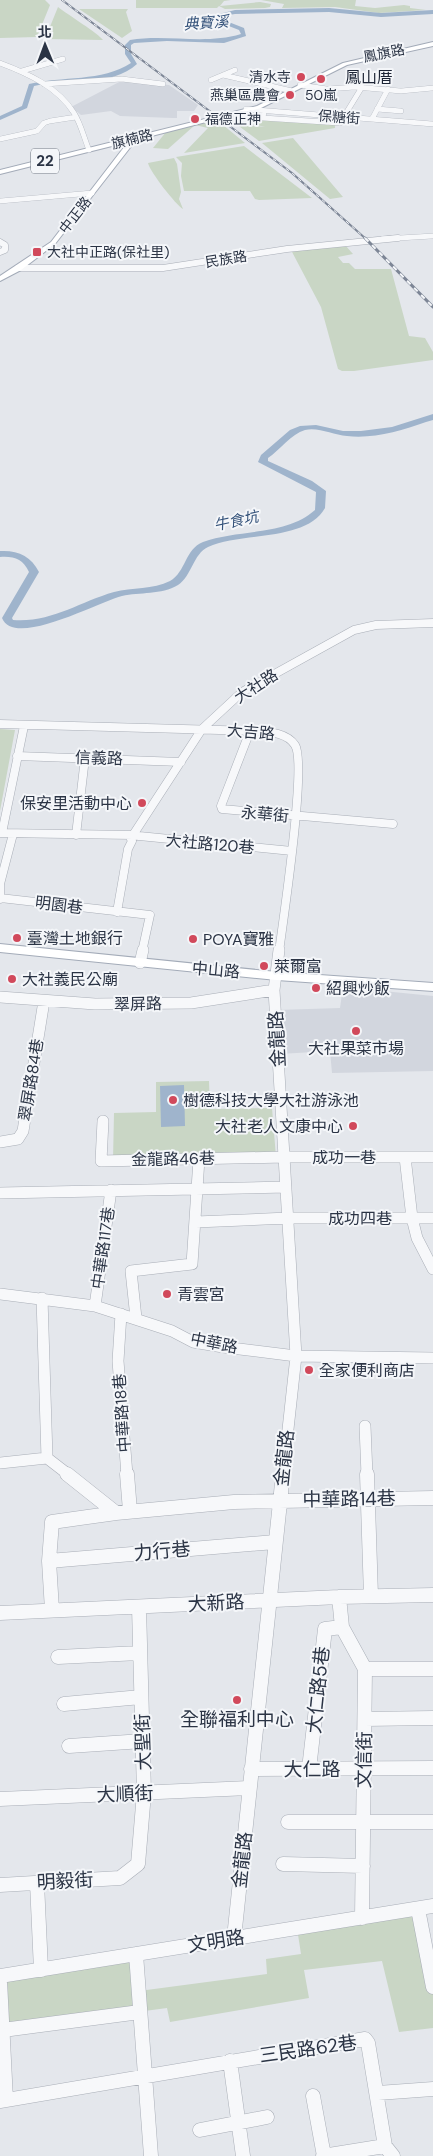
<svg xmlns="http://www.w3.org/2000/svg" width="433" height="2156" viewBox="0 0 433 2156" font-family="'DM Sans','Noto Sans TC',sans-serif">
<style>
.built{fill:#d2d6de}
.green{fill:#c9d6c5}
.water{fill:#9fb4cc}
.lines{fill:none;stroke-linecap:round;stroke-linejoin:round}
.river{fill:#9fb4cc;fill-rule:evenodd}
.minor-far4-casing{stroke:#a9aeb7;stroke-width:5.5}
.minor-far3-casing{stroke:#a9aeb7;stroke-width:7}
.minor-far2-casing{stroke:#a9aeb7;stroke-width:9}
.minor-far1-casing{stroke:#a9aeb7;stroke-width:12}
.minor-casing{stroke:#a9aeb7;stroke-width:15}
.major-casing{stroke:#a3abb8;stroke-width:2}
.minor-far4{stroke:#f7f8fa;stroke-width:5}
.minor-far3{stroke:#f7f8fa;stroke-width:6}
.minor-far2{stroke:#f7f8fa;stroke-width:8}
.minor-far1{stroke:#f7f8fa;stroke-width:11}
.minor{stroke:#f7f8fa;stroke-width:14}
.major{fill:#fff;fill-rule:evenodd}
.rail-far1-casing{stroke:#7d8696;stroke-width:2}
.rail-casing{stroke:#7d8696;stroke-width:3}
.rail-far1{stroke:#f4f6f9;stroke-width:1;stroke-dasharray:4;stroke-linecap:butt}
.rail{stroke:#f4f6f9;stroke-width:2;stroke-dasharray:5;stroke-linecap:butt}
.poi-dot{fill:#d1495b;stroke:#f4f6f9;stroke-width:2}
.labels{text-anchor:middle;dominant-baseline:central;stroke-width:4;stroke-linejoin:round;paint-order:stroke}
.far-street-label{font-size:14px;fill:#2b3445;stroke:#f4f6f9}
.far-poi-label{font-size:14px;fill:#2b3445;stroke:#f4f6f9;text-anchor:end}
.far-water-label{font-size:15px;font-style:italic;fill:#34527a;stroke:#f4f6f9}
.shield{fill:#f4f6f9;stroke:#676e7b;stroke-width:1}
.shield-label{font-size:15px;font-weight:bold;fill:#2b3445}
.far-quarter-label{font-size:16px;fill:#1d2536;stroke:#f4f6f9}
.street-label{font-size:16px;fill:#2b3445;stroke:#f4f6f9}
.poi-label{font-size:16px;fill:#2b3445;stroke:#f4f6f9;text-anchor:start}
.near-street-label{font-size:19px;fill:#2b3445;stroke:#f4f6f9}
.near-poi-label{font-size:19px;fill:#2b3445;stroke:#f4f6f9}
</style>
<rect width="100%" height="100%" fill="#e4e7ec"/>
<path class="built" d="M123 80 169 85 198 105 194 111H177V118H173L120 116 111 111 81 115 71 107Z
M343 987 433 996V1071L332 1073 330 1051 280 1054 277 1010 340 1008Z"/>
<path class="green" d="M0 0H45L50 5 37 37 0 38Z
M136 0H231L224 1 220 6 260 2 271 4 270 7 265 8 225 9 219 6 217 8H136Z
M261 0H356L355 6 375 8 404 5 410 6V8L426 10 379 13 335 7 282 8 284 4Z
M58 7C67 14 99 34 103 40L45 39Z
M79 9H128L126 12 132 31 122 38Z
M260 118 335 124V128L259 141 236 124 265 127 253 124Z
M217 120 245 143 184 153 208 128 195 125 168 149 153 148 166 132Z
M293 138 343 197 330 199 262 143Z
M244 146 312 198 259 200 255 199 250 191H184L181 176 182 163 176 157Z
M174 158 177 164 181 192 179 199 183 209C176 205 150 172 148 163Z
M345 245 353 254 338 257 343 263H349L355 269H391L409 336 425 338 433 352V360L354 371H342L338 369 321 307 291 250Z
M0 729 15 730 0 811Z
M209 1081 210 1109 272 1108 276 1157 113 1160 114 1113 156 1112V1082Z
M418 1909 433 1987V2028L399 2032 382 1961 304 1970 309 1998 170 2022 167 2008 3 2030 0 1976 136 1954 139 1991 267 1974 266 1959 301 1954 297 1928Z"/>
<path class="water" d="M184 1085 185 1126 161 1127 160 1086Z"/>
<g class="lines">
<path class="river" d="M329 8 381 13 433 10V14L381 17 329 12 235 14 223 16 221 19 244 28 246 36 224 43 167 41 134 43 131 45V54L137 64C112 87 66 79 34 86L27 108 0 120V116L22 106 29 84C62 76 102 82 131 63L125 54V45L130 40C167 34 205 45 241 34L239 30 216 21 219 14 235 10Z
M433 414V420L426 422C401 431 373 439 347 436 333 435 319 427 305 430 291 434 280 450 268 458V461L312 481 326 491 325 508C306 542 240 532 208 547 193 554 192 576 178 585 161 595 140 592 122 596 100 601 14 649 2 618L29 572C23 559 14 556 0 557V551C18 550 31 556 39 572L12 618 13 620C51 623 79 602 114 592 132 587 153 590 170 581 186 572 185 549 203 542 238 529 286 536 315 510L316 492 258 462 261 455 290 430 300 426 316 425 343 431H361L392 427Z"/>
<defs>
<path id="minor-far4" d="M0 63C27 73 58 87 74 113 81 124 84 138 89 150
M22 71 63 59
M223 75 292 91
M211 80 235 70
M44 84 122 79 163 84
M300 85 327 89 355 87 401 91 433 88
M246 109 433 124
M377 109 401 111
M264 111 263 118 340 123 362 87
M372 119 388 89
M0 139 37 131 44 123 50 121 76 117
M0 201 92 193
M382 239 433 236"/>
<path id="minor-far3" d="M0 242 5 245V250L0 252
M18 268H163L287 249 398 238"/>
<path id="minor-far2" d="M0 724 257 731C270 732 287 733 295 745 307 764 283 921 279 952
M250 731 221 806 222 809 393 824
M17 756 181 762
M0 833 133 835 202 729 242 692 354 630 376 625 433 623
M2 833 24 726
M76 835 85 758
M0 898 150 915 142 952
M0 899V884L13 834
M117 912 128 849 132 841 129 835 292 851"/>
<path id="minor-far1" d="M279 950 274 990 296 1356 283 1475
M140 963 143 950
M0 997 95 1004 191 1003 274 990
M103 1121 101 1161 284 1157H433
M0 1142 18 1139 23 1131 44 1001
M405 1157 412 1218 417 1238 433 1269
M0 1193 286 1187
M196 1222 288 1218H433
M0 1294 95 1306 172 1331 193 1342 223 1347 296 1356 433 1358
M42 1298 47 1458 69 1475
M95 1306 111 1190
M121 1314 118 1361 127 1475
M136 1318 131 1271 192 1264 199 1159
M365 1426 367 1475
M0 1463 47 1458"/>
<path id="minor" d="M67 1474 116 1513 234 1502 433 1498
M127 1474 130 1511
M367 1474 371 1596
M49 1561 275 1542
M52 1610 49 1561 52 1522 116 1513
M0 1613 339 1597 433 1595
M342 1627 365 1669
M58 1657 139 1653
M64 1704 141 1697
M365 1719 433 1718
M69 1746 143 1741
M251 1769 433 1768
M309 1769 325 1629 342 1627 339 1597
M0 1799 249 1788
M288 1822H433
M283 1864 363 1866
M37 1883 41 1970
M0 1885 120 1878 138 1864 144 1793 139 1607
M418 1909 433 1987
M362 1918 365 1669H433
M234 1938 283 1474
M136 1954 151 2156
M0 1976 433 1906
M0 1981 6 2100
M3 2030 140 2012
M230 2061 243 2156
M378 2093 433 2089
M313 2096 324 2156
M0 2101 365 2039 368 2043 385 2146
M200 2130 267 2117
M385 2146 393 2156
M323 2156 385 2146"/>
<path id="major" d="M433 42V46L347 65 261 108 136 140 55 244 21 270 0 281V276L51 242 128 142 0 174V170L257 106 343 63Z
M0 944 277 972 433 983V991L277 980 0 952Z"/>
</defs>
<use href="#minor-far4" class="minor-far4-casing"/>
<use href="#minor-far3" class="minor-far3-casing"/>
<use href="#minor-far2" class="minor-far2-casing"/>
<use href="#minor-far1" class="minor-far1-casing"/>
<use href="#minor" class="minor-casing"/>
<use href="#major" class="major-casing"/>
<use href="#minor-far4" class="minor-far4"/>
<use href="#minor-far3" class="minor-far3"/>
<use href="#minor-far2" class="minor-far2"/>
<use href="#minor-far1" class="minor-far1"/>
<use href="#minor" class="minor"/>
<use href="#major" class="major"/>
<defs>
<path id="rail-far1" d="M62 0 292 173 366 239"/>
<path id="rail" d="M365 238 433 307"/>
</defs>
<use href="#rail-far1" class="rail-far1-casing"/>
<use href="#rail" class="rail-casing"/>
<use href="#rail-far1" class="rail-far1"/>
<use href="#rail" class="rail"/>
</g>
<g class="poi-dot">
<circle cx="301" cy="77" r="5"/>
<circle cx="321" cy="79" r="5"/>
<circle cx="290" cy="95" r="5"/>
<circle cx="195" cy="119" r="5"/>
<rect x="32" y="247" width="10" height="10" rx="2.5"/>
<circle cx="142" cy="803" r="5"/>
<circle cx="17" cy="938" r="5"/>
<circle cx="193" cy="939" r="5"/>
<circle cx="264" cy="966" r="5"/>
<circle cx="12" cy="979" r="5"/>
<circle cx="316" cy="988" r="5"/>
<circle cx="356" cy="1031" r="5"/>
<circle cx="173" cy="1100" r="5"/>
<circle cx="353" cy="1126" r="5"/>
<circle cx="167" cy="1294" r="5"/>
<circle cx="309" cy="1370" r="5"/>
<circle cx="237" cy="1700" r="5"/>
</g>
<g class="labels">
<g class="far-street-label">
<text transform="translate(384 53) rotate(-11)">鳳旗路</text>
<text transform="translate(339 117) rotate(4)">保糖街</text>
<text transform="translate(132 139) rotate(-14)">旗楠路</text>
<text transform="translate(75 215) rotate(-52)">中正路</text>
<text transform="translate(226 259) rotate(-9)">民族路</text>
</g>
<g class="far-poi-label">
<text x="291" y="77">清水寺</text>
<text x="280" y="95">燕巢區農會</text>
<text x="321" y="95" text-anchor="middle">50嵐</text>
<text x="205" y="119" text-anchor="start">福德正神</text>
<text x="47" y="252" text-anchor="start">大社中正路(保社里)</text>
</g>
<g class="far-water-label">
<text transform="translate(206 23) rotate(-4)">典寶溪</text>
<text transform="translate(236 521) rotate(-12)">牛食坑</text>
</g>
<rect class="shield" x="31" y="148.5" width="28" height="25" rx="4"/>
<g class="shield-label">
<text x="45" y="161">22</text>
</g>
<g class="far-quarter-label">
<text x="369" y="77">鳳山厝</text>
</g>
<g class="street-label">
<text transform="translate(256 686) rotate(-33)">大社路</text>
<text transform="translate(251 732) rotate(5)">大吉路</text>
<text transform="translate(99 758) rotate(2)">信義路</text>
<text transform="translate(265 814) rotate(5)">永華街</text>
<text transform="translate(210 844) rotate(5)">大社路120巷</text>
<text transform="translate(59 905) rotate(7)">明園巷</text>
<text transform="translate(216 970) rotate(5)">中山路</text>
<text transform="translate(138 1004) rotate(-1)">翠屏路</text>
<text transform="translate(31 1080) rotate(-81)">翠屏路84巷</text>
<text x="344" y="1157">成功一巷</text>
<text transform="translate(173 1159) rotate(-1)">金龍路46巷</text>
<text x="360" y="1218">成功四巷</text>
<text transform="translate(103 1248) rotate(-82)">中華路117巷</text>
<text transform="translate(214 1343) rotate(11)">中華路</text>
<text transform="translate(122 1413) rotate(-94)">中華路18巷</text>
</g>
<g class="poi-label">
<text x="132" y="803" text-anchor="end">保安里活動中心</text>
<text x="27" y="938">臺灣土地銀行</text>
<text x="203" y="939">POYA寶雅</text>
<text x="274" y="966">萊爾富</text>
<text x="22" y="979">大社義民公廟</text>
<text x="326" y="988">紹興炒飯</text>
<text x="356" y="1048" text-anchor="middle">大社果菜市場</text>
<text x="183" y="1100">樹德科技大學大社游泳池</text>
<text x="343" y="1126" text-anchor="end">大社老人文康中心</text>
<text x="177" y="1294">青雲宮</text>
<text x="319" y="1370">全家便利商店</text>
</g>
<g class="near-street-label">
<text transform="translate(277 1039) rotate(-93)">金龍路</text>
<text transform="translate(284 1458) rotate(-84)">金龍路</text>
<text transform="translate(349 1499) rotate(-1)">中華路14巷</text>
<text transform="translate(162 1551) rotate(-5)">力行巷</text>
<text transform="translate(216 1603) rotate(-3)">大新路</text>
<text transform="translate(318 1690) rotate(-84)">大仁路5巷</text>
<text transform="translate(143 1742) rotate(-92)">大聖街</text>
<text transform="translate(364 1760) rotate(-89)">文信街</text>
<text x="312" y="1769">大仁路</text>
<text transform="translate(125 1794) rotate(-2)">大順街</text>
<text transform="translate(242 1860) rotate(-84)">金龍路</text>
<text transform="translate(65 1881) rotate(-3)">明毅街</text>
<text transform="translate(216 1941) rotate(-9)">文明路</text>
<text transform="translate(308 2049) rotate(-8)">三民路62巷</text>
</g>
<g class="near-poi-label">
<text x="237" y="1719">全聯福利中心</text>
</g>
</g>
<g transform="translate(45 45) rotate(359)" stroke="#f4f6f9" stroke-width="4" paint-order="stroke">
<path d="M0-4L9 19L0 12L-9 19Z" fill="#2b3445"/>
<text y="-8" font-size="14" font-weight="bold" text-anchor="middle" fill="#2b3445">北</text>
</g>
</svg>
